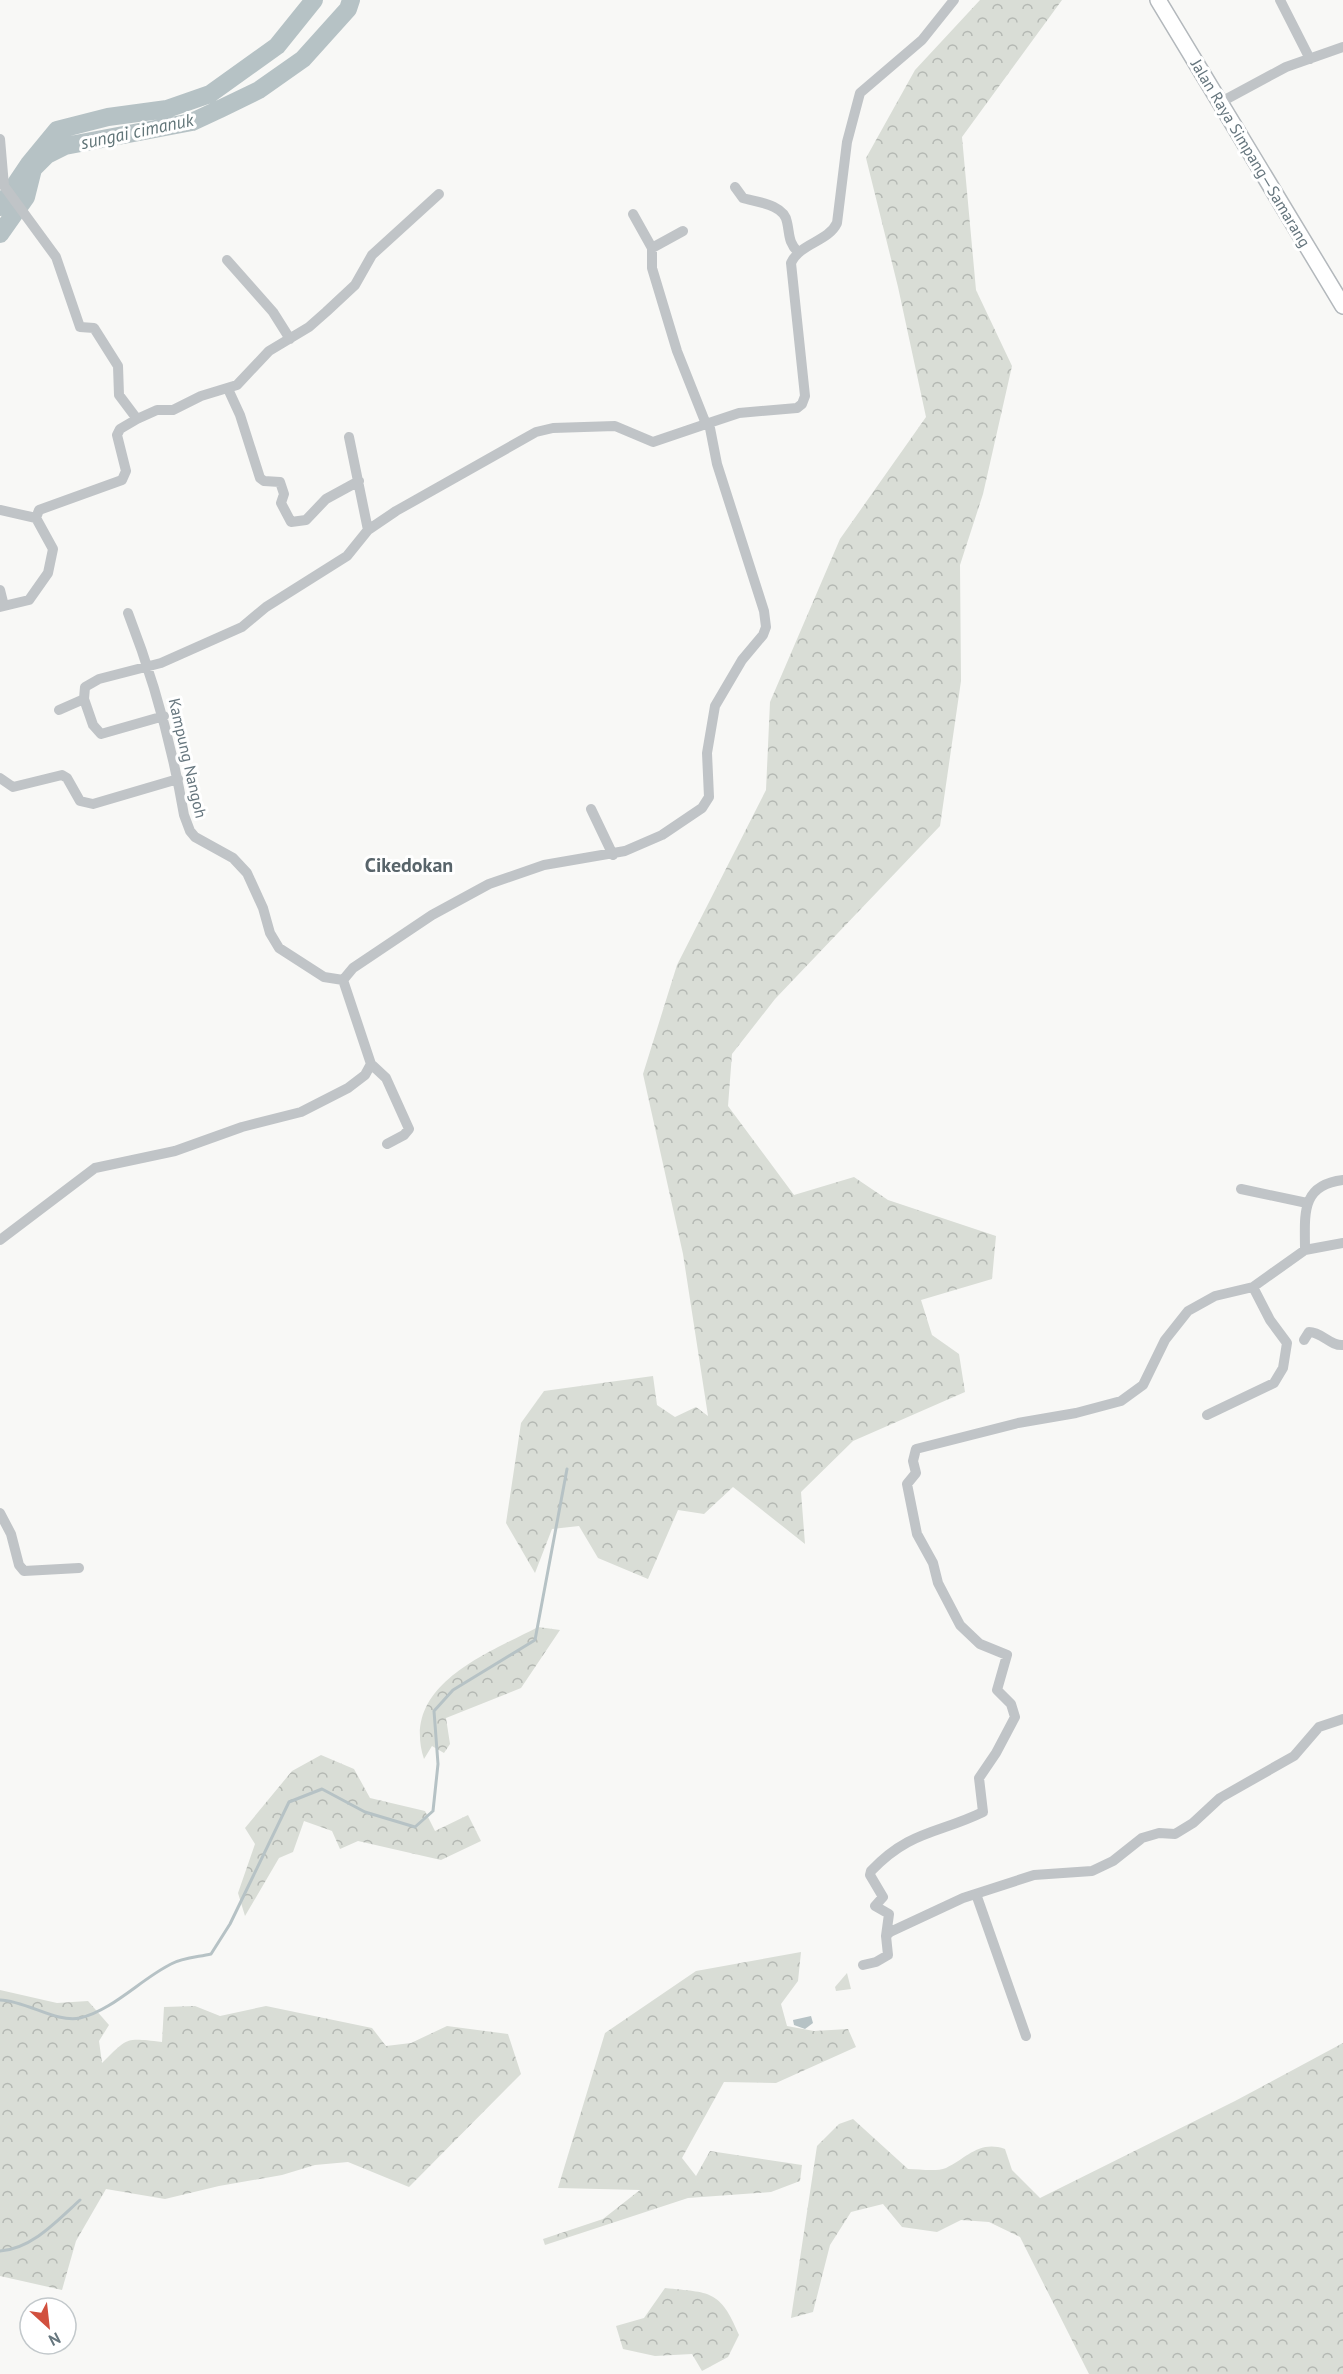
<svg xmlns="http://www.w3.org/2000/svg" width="1343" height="2374" viewBox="0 0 1343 2374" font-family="'PT Sans',sans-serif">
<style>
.green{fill:#d9ddd6}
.forest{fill:url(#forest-crowns)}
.water{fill:#b6c2c5}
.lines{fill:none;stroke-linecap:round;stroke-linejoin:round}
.stream{stroke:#b6c2c5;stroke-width:3}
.river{stroke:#b6c2c5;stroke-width:18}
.secondary-casing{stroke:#b3b8bc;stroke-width:18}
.minor{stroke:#c0c4c7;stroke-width:10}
.secondary{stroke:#fff;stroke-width:15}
.labels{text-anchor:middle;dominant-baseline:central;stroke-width:6;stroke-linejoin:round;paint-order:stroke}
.street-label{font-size:16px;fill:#66767e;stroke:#fff}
.water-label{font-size:18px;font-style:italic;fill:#617578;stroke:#fff}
.quarter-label{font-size:20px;font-weight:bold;fill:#58646a;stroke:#fff}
</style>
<defs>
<pattern id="forest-crowns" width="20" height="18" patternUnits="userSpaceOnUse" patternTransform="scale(1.5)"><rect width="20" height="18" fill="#d9ddd6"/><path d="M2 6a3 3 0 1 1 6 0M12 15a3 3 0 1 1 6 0" fill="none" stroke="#b4b8b3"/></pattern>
</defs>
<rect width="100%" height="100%" fill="#f8f8f6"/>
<path class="green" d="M847 1973 851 1989 836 1991 835 1987Z"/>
<path class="forest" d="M980 0H1062L962 137 976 290 1012 366 983 494 960 565 961 681 940 826 775 999 732 1054 728 1106 794 1195 854 1177 888 1200 996 1236 992 1279 921 1300 932 1335 959 1354 965 1392 853 1441 801 1492 805 1544 733 1487 704 1514 678 1510 648 1579 598 1558 579 1526 552 1529 535 1573 506 1523 521 1423 544 1391 653 1376 657 1405 675 1417 696 1407 708 1416 683 1254 643 1074 677 965 766 790 770 702 840 539 926 417 898 287 866 158 915 70Z
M538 1627 560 1630 521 1688 446 1718 450 1744 444 1753 432 1746 424 1759C400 1685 487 1654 538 1627Z
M321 1755 354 1769 370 1798 425 1811 435 1831 468 1815 481 1841 441 1860 358 1841 340 1849 332 1831 304 1821 293 1852 279 1858 245 1916 238 1893 255 1844 245 1828 292 1771Z
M801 1952 798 1981 781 2004 787 2026 814 2031 848 2029 856 2047 776 2083 724 2082 682 2158 696 2176 710 2151 802 2165 800 2181 771 2192 688 2198 545 2245 543 2239 603 2219 640 2190 558 2188 605 2033 696 1971Z
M0 1990 57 2003 88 2001 109 2025 99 2041 102 2063C129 2037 124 2038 162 2042L164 2007 195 2006 220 2016 266 2006 372 2028 386 2046 411 2043 447 2026 508 2034 521 2074 409 2187 348 2162 315 2165 282 2175 219 2186 165 2199 106 2189 76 2241 62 2290 0 2276Z
M1343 2043V2374H1089L1020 2237 989 2222 961 2220 937 2232 902 2227 883 2204 851 2212 830 2245 813 2312 791 2318 817 2146 839 2124 853 2119 908 2169C919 2169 936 2172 946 2168 967 2158 979 2140 1005 2149L1012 2170 1040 2198 1235 2101Z
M665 2288C710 2293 720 2289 739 2335L728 2357 702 2371 692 2354 655 2356 623 2349 616 2326 644 2318Z"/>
<path class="water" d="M811 2016 813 2023 805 2029 794 2025 793 2020Z"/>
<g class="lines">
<path class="stream" d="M0 2000C27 2001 56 2023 80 2018 113 2010 141 1979 171 1964 182 1958 198 1957 211 1954L230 1924 289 1802 322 1789 365 1812 415 1827 433 1811 438 1764 434 1711 453 1690 535 1640 567 1469
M0 2251C32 2249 58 2220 80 2200"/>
<path class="river" d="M0 207 29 164 57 130 108 117 167 109 210 94 277 46 314 0
M0 234 26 197 33 169 47 155 65 146 192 122 222 108 259 90 303 59 348 9 351 0"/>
<defs>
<path id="secondary" d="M1158 0 1343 306"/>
</defs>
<use href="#secondary" class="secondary-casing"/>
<path class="minor" d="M1280 0 1310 59
M1221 102 1286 67 1343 47
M0 139 4 186 56 257 80 327 94 328 118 366 119 395 137 419 120 429 117 435 126 471 122 480 39 510 36 518 53 549 48 573 29 600 0 607
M735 187 743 198C756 202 784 204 787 222 790 235 788 242 798 252
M633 214 652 248
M683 231 652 248V268L677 351 706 424
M227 260 273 312 290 339
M228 389 240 415 260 478 264 481 280 482 284 494 281 503 291 522 306 520 326 499 359 481
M137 419 157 410H173L201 396 237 385 269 351 309 327 326 312 355 285 372 255 439 194
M349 437 368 530
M0 510 36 518
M0 590 4 606
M128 613C154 680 172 745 184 815L190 831 195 837 233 858 247 873 263 908 270 933 279 948 324 977 343 980
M84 699 93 725 101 734 164 716
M59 710 84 699 85 687 99 679 161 663 242 627 266 607 347 556 368 530 396 511 536 432 553 428 615 426 653 442 709 423
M0 778 13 787 62 775 67 778 80 801 93 804 178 779
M591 809 613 855
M371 1064 386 1078 409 1129 404 1135 387 1144
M1241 1189 1307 1203
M0 1240 95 1168 175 1151 242 1127 301 1112 348 1088 365 1075 371 1064 343 980 353 968 432 915 489 884 544 865 625 851 662 835 702 808 709 797 707 753 715 706 742 660 763 635 766 627 764 611 717 464 709 423 739 413 797 408 802 404 805 396 791 263C800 243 828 242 837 223L847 142 860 93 922 40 954 0
M1305 1250 1343 1243
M1304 1340 1309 1332C1322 1332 1330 1346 1343 1345
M1207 1415 1274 1383 1283 1368 1287 1343 1270 1320 1253 1287
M0 1513 11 1534 19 1565 24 1571 79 1568
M976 1894 1026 2036
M886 1936 889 1914 875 1906 883 1897 870 1875 871 1871C910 1830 938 1834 983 1812L979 1778 996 1753 1015 1717 1011 1704 997 1690 1007 1655 980 1644 960 1625 938 1583 933 1563 917 1534 907 1484 916 1473 913 1461 916 1449 1018 1423 1076 1413 1121 1401 1143 1385 1165 1340 1188 1311 1215 1296 1253 1287 1305 1250C1305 1215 1300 1185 1343 1180
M863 1965 876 1962 888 1955 886 1936 890 1932 963 1898 1034 1875 1092 1871 1113 1861 1142 1838 1159 1833 1175 1834 1193 1823 1220 1798 1294 1756 1319 1727 1343 1719"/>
<use href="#secondary" class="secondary"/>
</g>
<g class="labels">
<g class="street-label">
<text transform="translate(1251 153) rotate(59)">Jalan Raya Simpang—Samarang</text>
<text transform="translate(188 758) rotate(77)">Kampung Nangoh</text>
</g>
<g class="water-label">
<text transform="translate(137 131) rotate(-12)">sungai cimanuk</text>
</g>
<g class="quarter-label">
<text x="409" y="865">Cikedokan</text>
</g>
</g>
<g transform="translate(48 2326) rotate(153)"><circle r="28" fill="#ffffff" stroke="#c2c8cb" stroke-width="1.5"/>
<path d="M0-4.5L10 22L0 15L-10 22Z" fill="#d1503e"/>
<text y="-9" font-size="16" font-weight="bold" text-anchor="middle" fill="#66767e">N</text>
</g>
</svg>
